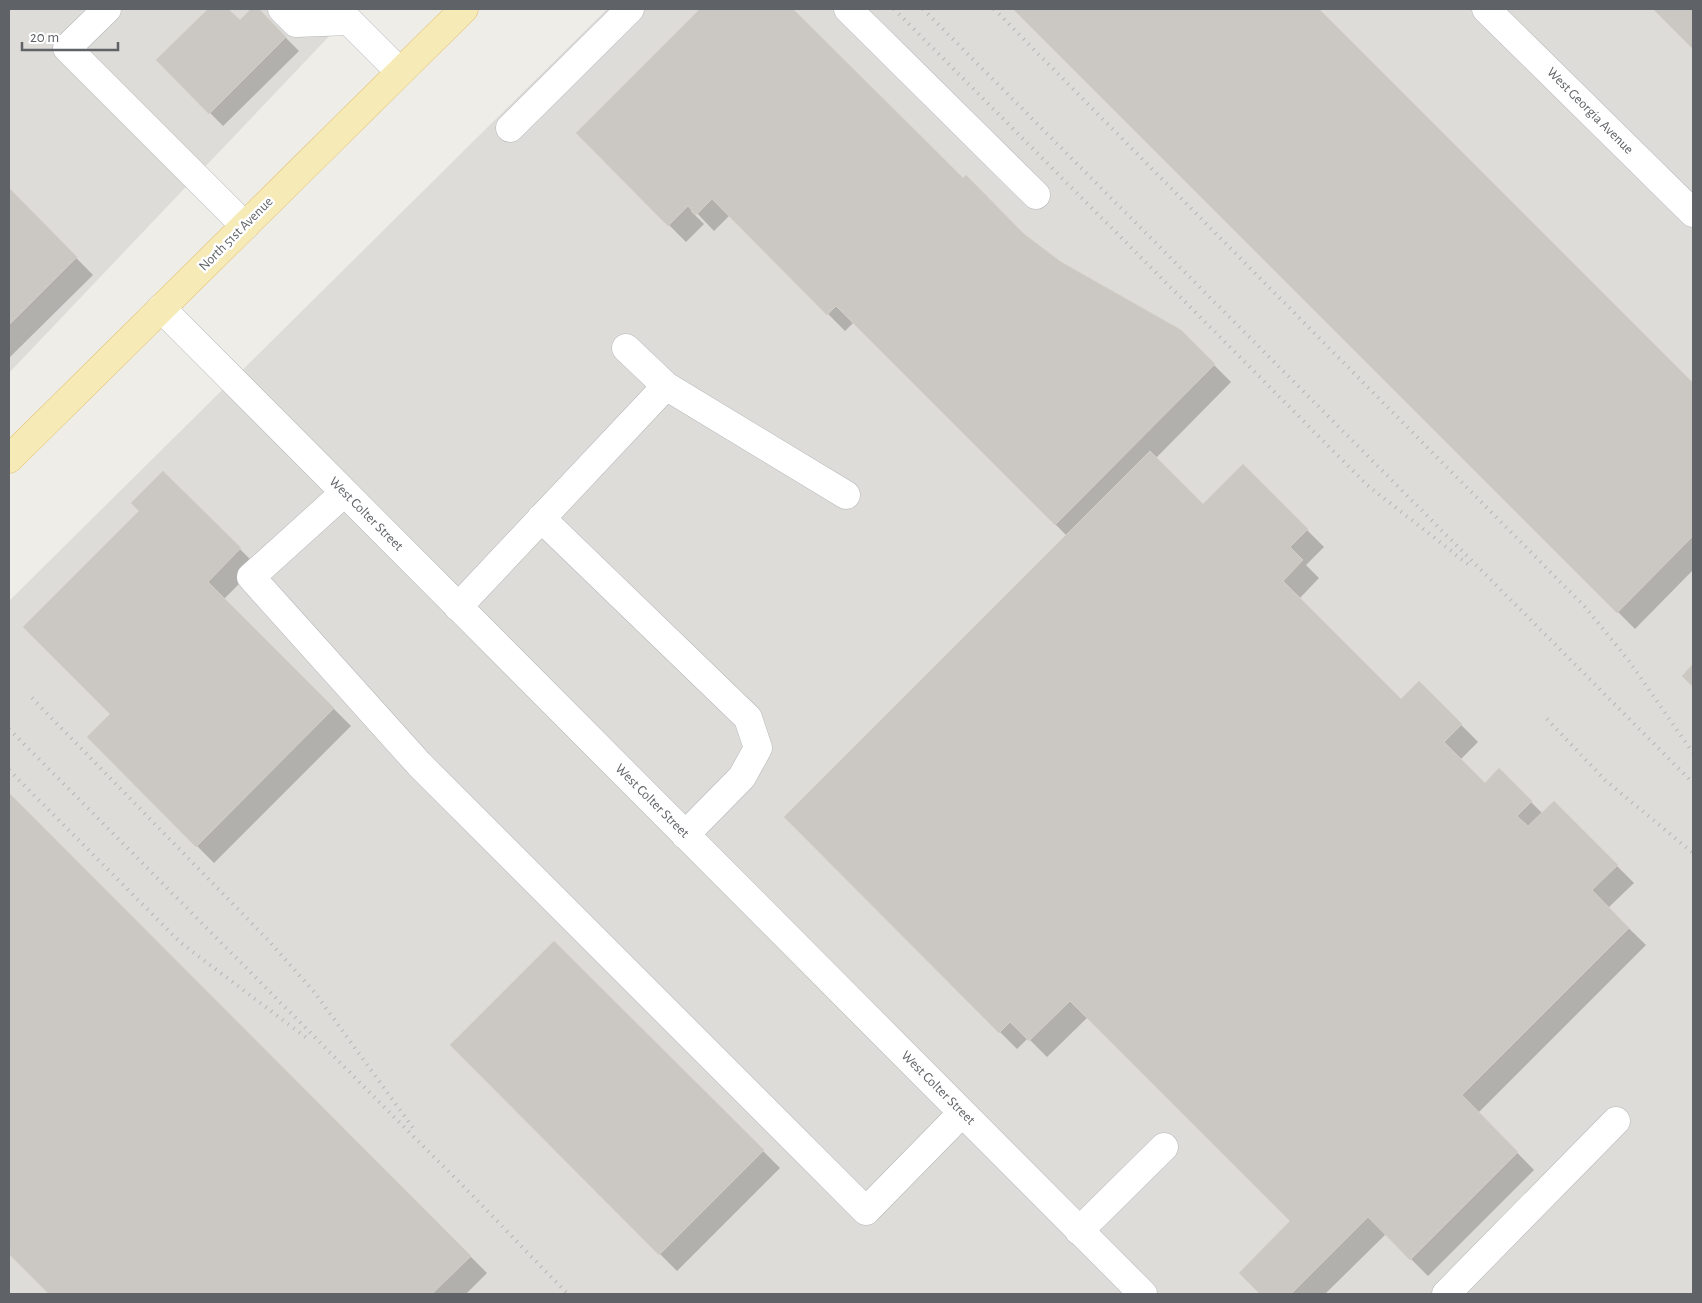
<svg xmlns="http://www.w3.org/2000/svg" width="1702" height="1303" viewBox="0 0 1702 1303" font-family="'Alegreya Sans',sans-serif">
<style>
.industrial{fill:#dedcd9}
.shadow{fill:#0003}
.building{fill:#cbc8c4;stroke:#d3cfc6}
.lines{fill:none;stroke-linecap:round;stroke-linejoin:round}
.minor-casing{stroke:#b4b7ba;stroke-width:29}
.major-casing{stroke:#e2bf6e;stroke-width:29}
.minor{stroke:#fff;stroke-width:28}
.major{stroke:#f6eab6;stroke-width:28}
.rail{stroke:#b3b4b4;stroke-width:4;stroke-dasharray:1 6;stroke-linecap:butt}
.labels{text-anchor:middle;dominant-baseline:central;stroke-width:5;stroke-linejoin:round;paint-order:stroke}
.street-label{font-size:14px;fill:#5f6266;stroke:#fff}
</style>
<rect width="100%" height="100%" fill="#efede8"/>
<path class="industrial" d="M9 9H355L9 373Z
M607 9H1693V1294H9V601Z"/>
<path class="shadow" d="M210 9H227L240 22 253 9H257L299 51 223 126 158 60Z
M702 9H792L963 180 1023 234 1061 263 1180 331 1231 382 1156 458 1203 505 1243 466 1324 547 1306 565 1319 578 1299 599 1401 701 1419 682 1478 742 1460 760 1485 785 1499 770 1543 814 1554 803 1634 883 1608 908 1646 945 1478 1113 1534 1170 1428 1276 1386 1234 1325 1294H1262L1240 1272 1292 1221 1088 1017 1047 1057 1028 1038 1017 1049 785 817 1067 536 854 322 845 331 730 215 714 231 693 209 691 211 704 224 686 242 577 133Z
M1015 9H1318L1693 384V570L1635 629Z
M1655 9H1693V47Z
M9 190 93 275 9 358Z
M163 473 257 566 224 599 351 726 214 863 88 737 112 714 140 511Z
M9 795 487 1273 466 1294H51L9 1252Z
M554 943 780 1168 677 1271 451 1045Z"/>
<path class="building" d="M208 9H228L240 20 251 9H259L286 37 209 114 156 60Z
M700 9H793L963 178 966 175 1024 234 1061 262 1181 330 1215 364 1055 525 836 306 827 315 712 199 696 215 688 206 668 226 576 133Z
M1013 9H1319L1693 383V536L1617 613Z
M1653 9H1693V49Z
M9 188 77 257 9 325Z
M1150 451 1203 504 1243 464 1308 529 1290 547 1303 560 1283 581 1401 699 1419 681 1462 724 1444 742 1485 783 1499 768 1532 801 1517 816 1528 826 1554 801 1618 865 1592 890 1629 928 1462 1095 1518 1152 1410 1260 1368 1217 1291 1294H1260L1239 1273 1290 1221 1070 1001 1029 1041 1010 1022 999 1033 784 817Z
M163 471 241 548 208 582 334 708 196 847 87 737 110 714 23 627 139 511 131 503Z
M1693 664V687L1682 676Z
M9 793 471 1256 432 1294H49L9 1254Z
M554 941 764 1150 659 1255 450 1045Z"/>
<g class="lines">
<defs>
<path id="minor" d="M107 9 67 48 245 226
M282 9 296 23 349 21 400 72
M848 9 1036 195
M1486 9 1693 213
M510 128 630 9
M161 308 1143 1294
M666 386 846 495
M344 493 251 577 419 764 866 1211 962 1113
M541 518 748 718 758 748 742 777 685 835
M458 607 666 386 626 348
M1079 1231 1164 1147
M1446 1294 1616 1121"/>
<path id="major" d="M9 459 464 9"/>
</defs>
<use href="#minor" class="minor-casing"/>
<use href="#major" class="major-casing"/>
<use href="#minor" class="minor"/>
<use href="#major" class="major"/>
<path class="rail" d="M894 9 1367 485 1469 565
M923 9 1693 783
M994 9 1586 608 1629 661 1693 753
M32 698 268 940 315 993 416 1132
M1547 719 1605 780 1693 853
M9 729C152 872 294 1017 437 1160 482 1204 524 1250 568 1294
M9 770 181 943 308 1039"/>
</g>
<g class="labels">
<g class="street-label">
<text transform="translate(1590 111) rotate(45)">West Georgia Avenue</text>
<text transform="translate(236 234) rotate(-45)">North 51st Avenue</text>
<text transform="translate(366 514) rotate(45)">West Colter Street</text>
<text transform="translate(652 801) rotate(45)">West Colter Street</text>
<text transform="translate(938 1088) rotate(45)">West Colter Street</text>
</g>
</g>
<rect width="1702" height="1303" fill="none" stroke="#5f6266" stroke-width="20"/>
<path d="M22 42v8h96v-8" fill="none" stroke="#5f6266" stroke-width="2.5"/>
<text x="30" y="42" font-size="15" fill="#5f6266" stroke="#ffffff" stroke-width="4" paint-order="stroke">20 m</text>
</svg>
